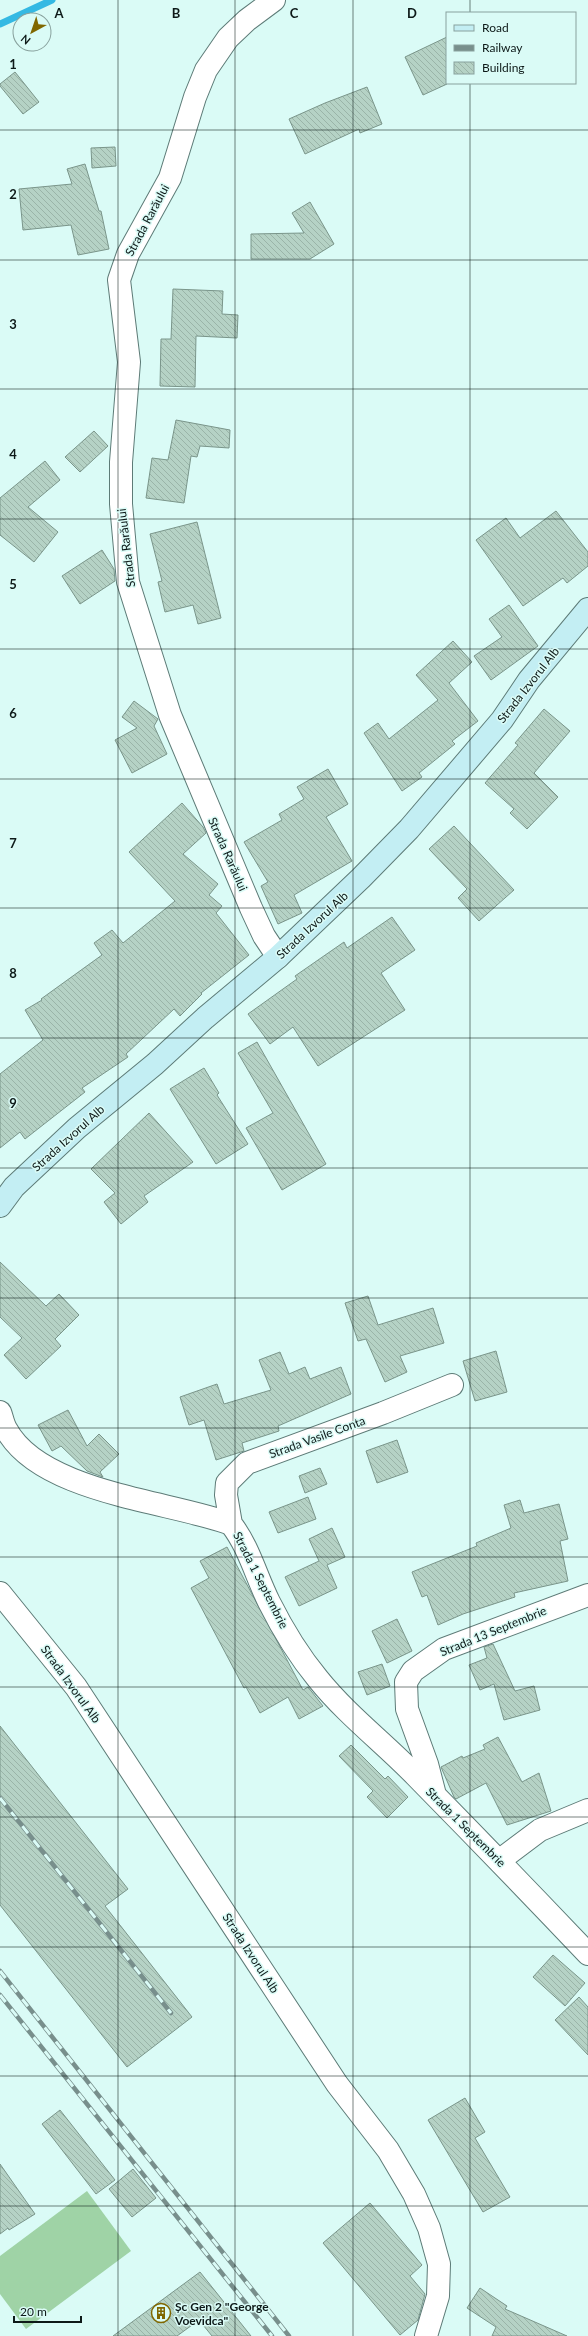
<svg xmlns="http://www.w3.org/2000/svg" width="588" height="2336" viewBox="0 0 588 2336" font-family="Lato,sans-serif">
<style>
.garden{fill:#9fd3a6}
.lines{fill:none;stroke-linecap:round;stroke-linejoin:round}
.stream{stroke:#34b9e3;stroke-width:7}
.building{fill:url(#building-back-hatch);stroke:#7a958a}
.street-casing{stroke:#5d7b77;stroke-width:24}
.secondary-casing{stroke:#5d7b77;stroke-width:24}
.street{stroke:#fff;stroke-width:22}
.secondary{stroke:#c3eef3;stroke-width:22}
.rail-casing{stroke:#788f8c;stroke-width:4.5}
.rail{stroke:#dafbf6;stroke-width:3;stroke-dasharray:9;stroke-linecap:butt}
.grid{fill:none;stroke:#0d1918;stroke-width:1;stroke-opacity:0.55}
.labels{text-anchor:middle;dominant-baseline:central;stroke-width:3;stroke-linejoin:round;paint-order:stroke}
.street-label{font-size:12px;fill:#0d1918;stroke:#dafbf6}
.poi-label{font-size:12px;font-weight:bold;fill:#0d1918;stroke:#dafbf6;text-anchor:start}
.grid-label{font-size:13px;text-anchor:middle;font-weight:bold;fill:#0d1918;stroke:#dafbf6;stroke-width:3;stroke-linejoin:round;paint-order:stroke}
</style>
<defs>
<pattern id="building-back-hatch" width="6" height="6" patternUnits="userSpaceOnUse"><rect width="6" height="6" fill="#b5d2c5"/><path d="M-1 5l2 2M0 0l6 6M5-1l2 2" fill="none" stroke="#9ab4a8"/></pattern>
</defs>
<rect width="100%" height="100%" fill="#dafbf6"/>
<path class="garden" d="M87 2191 131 2251 26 2329 0 2294V2256Z"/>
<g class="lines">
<path class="stream" d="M0 24 52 0"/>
</g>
<path class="building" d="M447 37V84L423 95 405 57Z
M15 72 39 102 23 114 0 86V84Z
M367 87 382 124 360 133 359 129 305 154 289 119 325 103Z
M115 147 116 166 92 168 91 148Z
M85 164 99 211H101L109 249 78 255 71 225 23 230 19 189 72 184 67 169Z
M310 202 334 244 310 259H251V234L304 233 292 213Z
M173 289 223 291 222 314 238 315 237 338 196 336 195 387 160 386 161 339H171Z
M176 420 230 430 229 448 200 446 197 457 191 456 184 503 146 498 152 458 168 460Z
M94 431 108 446 80 472 65 457Z
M45 461 60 480 28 507 58 532 34 562 0 535V498Z
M556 511 588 552V566L567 583 563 578 523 606 476 540 506 518 520 538Z
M197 522 221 618 198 624 193 605 165 612 158 582 162 581 150 534Z
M102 550 114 569 115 581 80 604 62 576Z
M509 605 538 646 491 680 474 656 502 637 489 619Z
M453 641 472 662 449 683 478 721 452 741 455 744 419 773 422 777 402 791 364 733 378 723 389 739 438 700 416 675Z
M134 701 158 719 154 726 167 754 132 773 115 740 137 728 122 717Z
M544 709 570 731 534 773 558 797 527 829 510 813 514 809 485 783 518 745 515 743Z
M328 769 348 804 326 817 352 861 294 895 302 913 278 924 261 886 268 882 244 842 282 820 279 814 304 799 297 787Z
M182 803 203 827 206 833 183 854 218 884 209 895 222 906 216 913 249 955 201 993 202 994 180 1016 174 1009 126 1054 128 1057 82 1088 85 1092 25 1139 20 1132 0 1148V1074L43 1040 25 1010 42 1000 41 999 102 955 94 943 112 930 123 943 175 901 129 852Z
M454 826 514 890 479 921 458 898 467 889 429 849Z
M392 917 415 950 381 973 405 1010 318 1066 293 1027 270 1044 248 1014 297 979 295 976 344 942 347 948Z
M257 1042 326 1164 282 1190 246 1128 273 1113 238 1053Z
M204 1068 219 1093 217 1095 248 1144 216 1164 170 1089Z
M149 1113 193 1162 144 1196 148 1202 121 1224 104 1202 115 1193 91 1169Z
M0 1262 46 1306 59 1294 79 1315 55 1339 61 1346 26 1379 4 1355 22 1338 0 1317Z
M368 1296 378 1325 433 1308 444 1343 400 1356 407 1372 385 1382 366 1339 358 1341 345 1303Z
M496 1351 507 1392 475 1401 463 1361Z
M280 1352 289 1374 305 1367 310 1379 341 1367 351 1394 278 1426 279 1431 242 1443 244 1451 216 1460 204 1420 189 1425 180 1397 217 1384 224 1404 271 1390 259 1360Z
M68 1410 87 1446 99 1434 119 1454 100 1472 103 1477 87 1471 61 1446 52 1451 38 1425Z
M397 1440 408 1472 377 1483 366 1451Z
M320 1468 327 1484 305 1493 299 1476Z
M308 1497 316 1519 278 1533 269 1512Z
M520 1500 524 1513 559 1504 568 1539 560 1541 568 1581 514 1593 515 1597 463 1614 438 1625 427 1595 422 1597 412 1572 477 1546 476 1543 511 1528 504 1505Z
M332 1528 345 1557 327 1565 337 1588 299 1606 285 1577 319 1561 309 1539Z
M227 1547 303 1690 308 1687 323 1706 299 1719 288 1697 260 1713 246 1687 244 1688 191 1588 209 1578 200 1561Z
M397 1619 412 1651 387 1663 372 1631Z
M493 1644 515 1691 534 1686 540 1710 504 1720 494 1684 480 1690 469 1665 487 1658 484 1647Z
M382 1664 390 1686 367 1695 358 1672Z
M0 1726 128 1889 105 1906 192 2017 127 2067 0 1905Z
M498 1737 522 1782 539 1773 551 1811 507 1825 486 1783 456 1799 454 1797 441 1767 462 1756 463 1758 485 1749 483 1745Z
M351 1745 385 1779 388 1776 408 1797 387 1818 367 1797 373 1791 339 1756Z
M553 1955 585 1983 565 2006 533 1977Z
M579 1997 588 2007V2055L555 2020Z
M465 2098 485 2132 475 2138 510 2197 483 2212 428 2120Z
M60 2110 115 2180 96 2194 42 2124Z
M0 2164 35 2214 9 2230 8 2228 0 2234Z
M133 2169 156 2198 132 2217 109 2189Z
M370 2203 422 2265 410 2276 425 2294 418 2320 400 2335 323 2243Z
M200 2272 251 2336H212L199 2320 177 2336H113Z
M480 2288 507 2306 505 2309 567 2336H492L496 2327 467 2308Z"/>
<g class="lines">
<defs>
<path id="street" d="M274 0 247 20 228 38 206 70 195 97 170 178 128 254 119 280 129 362 121 462V504L128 582 170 715 251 908 264 936 278 957
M0 1412C2 1417 3 1424 6 1429 40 1493 170 1501 231 1524 249 1547 256 1576 269 1602 282 1628 299 1656 318 1679 347 1715 384 1743 416 1776 474 1835 531 1894 588 1954
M231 1524 226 1495 227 1483 247 1463 383 1413 452 1385
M0 1593 76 1687 337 2084 388 2150 414 2194 429 2228 439 2264 438 2296 426 2336
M435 1795 427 1764 407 1709 406 1682 413 1671 444 1649 588 1595
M500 1860 540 1830 588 1810"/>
<path id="secondary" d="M0 1206 14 1187 77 1128 155 1064 205 1018 278 957 361 878 409 829 502 720 529 680 588 609"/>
</defs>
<use href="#street" class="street-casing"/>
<use href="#secondary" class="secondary-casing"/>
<use href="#street" class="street"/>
<use href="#secondary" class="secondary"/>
<defs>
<path id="rail" d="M0 1798 171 2013
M0 1971 289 2336
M0 1995 272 2336"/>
</defs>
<use href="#rail" class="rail-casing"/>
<use href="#rail" class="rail"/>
</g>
<path class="grid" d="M118 0V2336M235 0V2336M353 0V2336M470 0V13M470 83V2336M0 130H588M0 260H588M0 389H588M0 519H588M0 649H588M0 779H588M0 908H588M0 1038H588M0 1168H588M0 1298H588M0 1428H588M0 1557H588M0 1687H588M0 1817H588M0 1947H588M0 2076H588M0 2206H588"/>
<defs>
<symbol id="building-ring" viewBox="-11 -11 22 22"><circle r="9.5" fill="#dafbf6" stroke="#806700" stroke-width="1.5"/><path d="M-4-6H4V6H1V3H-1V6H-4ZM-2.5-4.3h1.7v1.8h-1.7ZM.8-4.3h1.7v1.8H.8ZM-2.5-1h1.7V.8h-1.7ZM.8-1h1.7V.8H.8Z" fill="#806700"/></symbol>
</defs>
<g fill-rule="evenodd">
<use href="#building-ring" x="150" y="2302" width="22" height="22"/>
</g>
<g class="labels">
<g class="street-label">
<text transform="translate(147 220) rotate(-62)">Strada Rarăului</text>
<text transform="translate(126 548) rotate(-97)">Strada Rarăului</text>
<text transform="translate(528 685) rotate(-52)">Strada Izvorul Alb</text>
<text transform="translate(228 854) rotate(66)">Strada Rarăului</text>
<text transform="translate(312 925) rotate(-43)">Strada Izvorul Alb</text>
<text transform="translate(68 1138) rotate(-42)">Strada Izvorul Alb</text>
<text transform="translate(317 1437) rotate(-20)">Strada Vasile Conta</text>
<text transform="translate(261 1580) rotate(63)">Strada 1 Septembrie</text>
<text transform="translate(493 1631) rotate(-22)">Strada 13 Septembrie</text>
<text transform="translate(71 1684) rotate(54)">Strada Izvorul Alb</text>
<text transform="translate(466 1827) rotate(45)">Strada 1 Septembrie</text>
<text transform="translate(251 1953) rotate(57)">Strada Izvorul Alb</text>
</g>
<g class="poi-label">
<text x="175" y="2306">Șc Gen 2 "George<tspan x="175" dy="14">Voevidca"</tspan></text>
</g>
</g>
<g class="grid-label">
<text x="59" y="18">A</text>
<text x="176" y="18">B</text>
<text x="294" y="18">C</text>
<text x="412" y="18">D</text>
<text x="13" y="69">1</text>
<text x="13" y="199">2</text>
<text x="13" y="329">3</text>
<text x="13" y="459">4</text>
<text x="13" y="589">5</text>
<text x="13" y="718">6</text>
<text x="13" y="848">7</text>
<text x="13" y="978">8</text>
<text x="13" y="1108">9</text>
</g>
<rect x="446" y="12" width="130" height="72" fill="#dafbf6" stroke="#88a19d"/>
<rect x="454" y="25" width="20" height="6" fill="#c3eef3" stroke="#88a19d"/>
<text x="482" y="32" font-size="12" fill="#0d1918">Road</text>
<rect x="454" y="45" width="20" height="6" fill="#788f8c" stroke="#88a19d"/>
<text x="482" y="52" font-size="12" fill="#0d1918">Railway</text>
<rect x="454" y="62" width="20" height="12" fill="url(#building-back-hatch)" stroke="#88a19d"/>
<text x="482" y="72" font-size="12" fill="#0d1918">Building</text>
<g transform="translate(32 32) rotate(220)"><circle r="19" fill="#dafbf6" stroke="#88a19d"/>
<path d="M0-3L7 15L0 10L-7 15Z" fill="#806700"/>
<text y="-6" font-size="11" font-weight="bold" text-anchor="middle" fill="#0d1918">N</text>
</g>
<path d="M14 2316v6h67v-6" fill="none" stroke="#0d1918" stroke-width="2"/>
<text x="20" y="2316" font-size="12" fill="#0d1918" stroke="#dafbf6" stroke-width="3" paint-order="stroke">20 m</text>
</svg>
